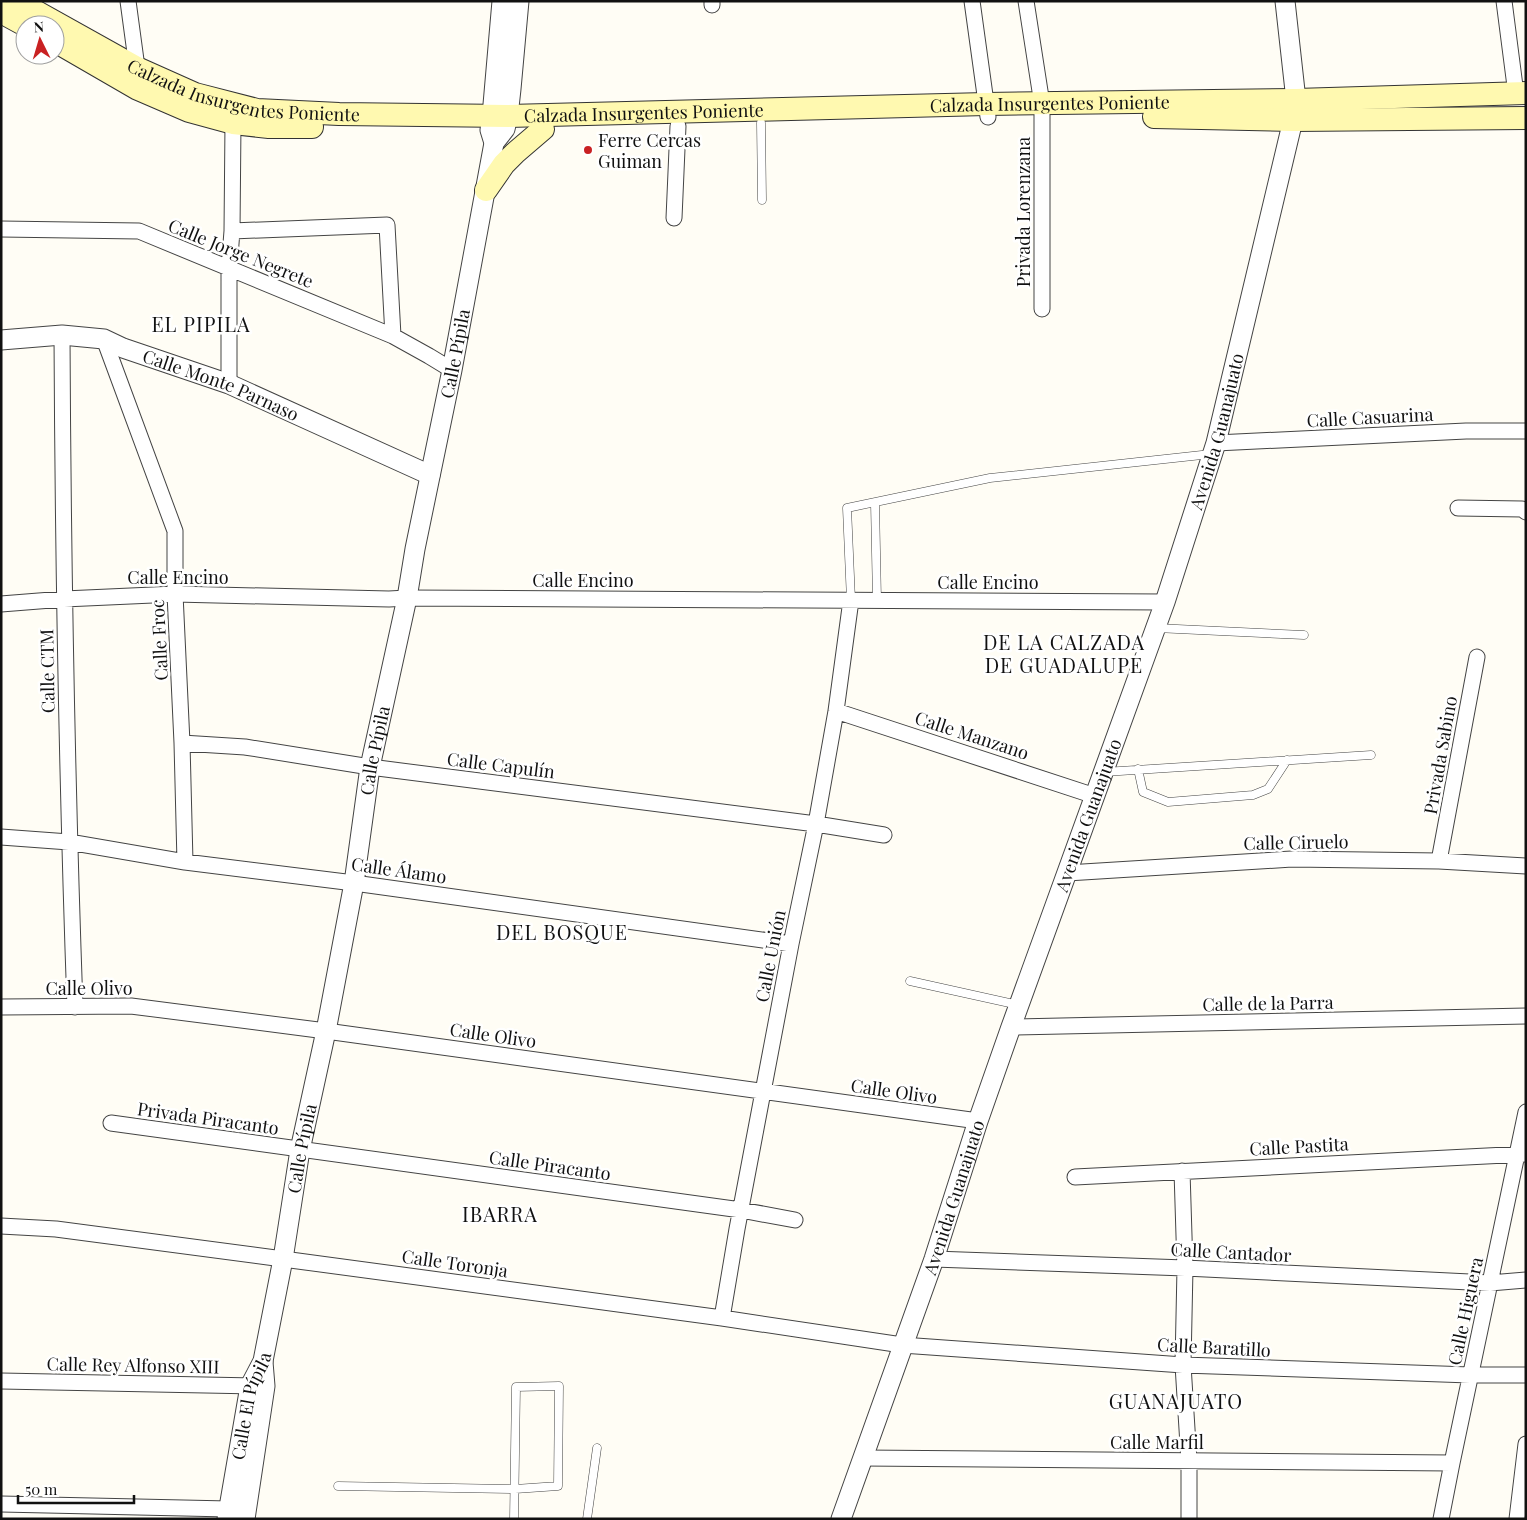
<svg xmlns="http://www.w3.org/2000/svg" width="1527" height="1520" viewBox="0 0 1527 1520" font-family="'Playfair Display',serif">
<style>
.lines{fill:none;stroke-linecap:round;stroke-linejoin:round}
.service-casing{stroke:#444;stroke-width:9}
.minor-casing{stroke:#444;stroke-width:17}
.tertiary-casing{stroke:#444;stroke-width:21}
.secondary-casing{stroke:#333;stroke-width:24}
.service{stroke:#fff;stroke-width:8}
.minor{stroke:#fff;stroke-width:15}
.tertiary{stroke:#fff;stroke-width:19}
.secondary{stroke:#fff9b0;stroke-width:22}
.poi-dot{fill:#c92122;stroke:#fff;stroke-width:2}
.labels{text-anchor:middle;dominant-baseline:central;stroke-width:5;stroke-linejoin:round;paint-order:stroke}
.street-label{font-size:18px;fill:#111;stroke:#fff}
.poi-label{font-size:18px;fill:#111;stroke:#fff;text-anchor:start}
.quarter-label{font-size:20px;letter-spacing:1px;fill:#111;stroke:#fff}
</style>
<rect width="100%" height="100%" fill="#fffdf5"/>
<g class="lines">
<defs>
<path id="service" d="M761 123 762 200
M875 503 877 600
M851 600 847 508 990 478 1211 454
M1156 628 1304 635
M1138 769 1143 792 1168 802 1253 795 1268 789 1287 760
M1104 772 1371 755
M910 981 1019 1005
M338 1486 515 1489 558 1486 559 1386 516 1387 514 1519
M587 1519 597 1448"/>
<path id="minor" d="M128 1 138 75
M972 1 988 117
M1026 1 1042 104V309
M1504 1 1516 94
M712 5V1
M674 218 678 126
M1 229 139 231 393 336 429 356 452 370
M232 231 387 225 393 336
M62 335C63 559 67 783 75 1007
M104 339 175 531V594L182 743 185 862
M229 384V269L232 231 233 123
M1216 443 1466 431H1526
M1458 508 1522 509 1526 512
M1 604 64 599 175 594 389 599 407 598 1165 602
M836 711 1095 796
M182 743 245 747 370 767 816 824 884 835
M1 837 69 842 185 862 354 883 791 944
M1439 861 1477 657
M1067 873 1292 859 1439 861 1526 866
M1 1007 131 1006 326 1031 978 1121
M1011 1027 1526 1016
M111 1123 741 1210 795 1220
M1182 1171 1185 1268 1183 1365 1189 1461V1519
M1075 1177 1526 1154
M1 1226 56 1229 283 1259 722 1318 902 1345 1183 1365 1470 1375H1526
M934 1259 1185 1268 1490 1283 1526 1280
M722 1318 737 1229 791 944 816 824 836 711 851 600
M1 1381 261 1386
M862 1458 1452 1463
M1 1504 229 1509
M1441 1519 1452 1463 1526 1112
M1517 1519 1526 1444"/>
<g id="tertiary">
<path d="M494 143 505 129 508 116 511 89 519 1"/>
<path id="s1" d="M1 340 62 335 104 339 123 348 229 384 430 475"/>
<path id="s2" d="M227 1519 250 1386 263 1361 283 1259 300 1150 326 1031 354 883 370 767 407 598 415 549 452 370 494 143 490 130 492 116 502 1"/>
<path d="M245 1519 265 1386 263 1362"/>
<path id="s3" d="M841 1519 934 1259 978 1121 1011 1027 1165 602 1216 443 1293 120 1296 100 1285 1"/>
</g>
<g id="secondary">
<path id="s4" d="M17 1 139 69 195 94 257 110 339 114 508 116 986 104 1296 100 1526 93"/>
<path d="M1 12 25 25"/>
<path d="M55 41 138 89 189 111 233 123 269 127H312"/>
<path d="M1154 117 1293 120 1526 118"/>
<path d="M486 190 504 164 515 153 543 129"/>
</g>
</defs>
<use href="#service" class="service-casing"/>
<use href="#minor" class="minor-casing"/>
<use href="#tertiary" class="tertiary-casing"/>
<use href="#secondary" class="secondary-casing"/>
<use href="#service" class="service"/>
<use href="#minor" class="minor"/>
<use href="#tertiary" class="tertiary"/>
<use href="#secondary" class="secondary"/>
</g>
<circle class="poi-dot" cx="588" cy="150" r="5"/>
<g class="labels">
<g class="street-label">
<text stroke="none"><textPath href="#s4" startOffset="248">Calzada Insurgentes Poniente</textPath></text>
<text stroke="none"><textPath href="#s4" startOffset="1058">Calzada Insurgentes Poniente</textPath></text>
<text stroke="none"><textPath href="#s4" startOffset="652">Calzada Insurgentes Poniente</textPath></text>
<text transform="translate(1023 212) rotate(-90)">Privada Lorenzana</text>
<text transform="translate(241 253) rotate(22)">Calle Jorge Negrete</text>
<text stroke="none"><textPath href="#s2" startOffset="1189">Calle Pípila</textPath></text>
<text stroke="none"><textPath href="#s1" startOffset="229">Calle Monte Parnaso</textPath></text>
<text transform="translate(1370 417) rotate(-3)">Calle Casuarina</text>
<text stroke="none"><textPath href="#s3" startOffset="1151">Avenida Guanajuato</textPath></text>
<text x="178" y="577">Calle Encino</text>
<text x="583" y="580">Calle Encino</text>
<text x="988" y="582">Calle Encino</text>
<text transform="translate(159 640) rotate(-93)">Calle Froc</text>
<text transform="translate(47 671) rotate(-91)">Calle CTM</text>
<text transform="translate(972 735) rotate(18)">Calle Manzano</text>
<text stroke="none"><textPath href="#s2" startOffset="784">Calle Pípila</textPath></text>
<text transform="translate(1440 755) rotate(-80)">Privada Sabino</text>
<text transform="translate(501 765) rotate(7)">Calle Capulín</text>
<text stroke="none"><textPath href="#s3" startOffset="746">Avenida Guanajuato</textPath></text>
<text transform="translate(1296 842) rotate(-1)">Calle Ciruelo</text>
<text transform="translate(399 870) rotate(8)">Calle Álamo</text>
<text transform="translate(770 956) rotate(-79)">Calle Unión</text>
<text x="89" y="988">Calle Olivo</text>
<text transform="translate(1268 1003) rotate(-1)">Calle de la Parra</text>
<text transform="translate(493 1035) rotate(8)">Calle Olivo</text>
<text transform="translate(894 1091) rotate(8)">Calle Olivo</text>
<text transform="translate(208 1118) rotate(8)">Privada Piracanto</text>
<text transform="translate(1299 1146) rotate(-3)">Calle Pastita</text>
<text stroke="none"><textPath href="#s2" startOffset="379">Calle Pípila</textPath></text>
<text transform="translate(550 1165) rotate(8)">Calle Piracanto</text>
<text stroke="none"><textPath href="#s3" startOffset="341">Avenida Guanajuato</textPath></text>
<text transform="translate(1231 1252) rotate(3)">Calle Cantador</text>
<text transform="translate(455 1263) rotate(8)">Calle Toronja</text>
<text transform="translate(1465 1311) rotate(-78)">Calle Higuera</text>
<text transform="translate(1214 1347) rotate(3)">Calle Baratillo</text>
<text transform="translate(133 1365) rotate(1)">Calle Rey Alfonso XIII</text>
<text stroke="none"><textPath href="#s2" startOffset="116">Calle El Pípila</textPath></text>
<text x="1157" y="1442">Calle Marfil</text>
</g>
<g class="poi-label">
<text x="598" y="140">Ferre Cercas<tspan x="598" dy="21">Guiman</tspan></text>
</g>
<g class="quarter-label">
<text x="201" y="323">EL PIPILA</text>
<text x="1064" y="641">DE LA CALZADA<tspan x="1064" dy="23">DE GUADALUPE</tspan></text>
<text x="562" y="931">DEL BOSQUE</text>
<text x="500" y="1213">IBARRA</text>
<text x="1176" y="1400">GUANAJUATO</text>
</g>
</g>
<rect width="1527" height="1520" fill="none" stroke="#111111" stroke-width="5"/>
<g transform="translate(40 40) rotate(355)"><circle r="24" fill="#ffffff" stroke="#a0a0a0"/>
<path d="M0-4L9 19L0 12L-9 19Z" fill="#c92122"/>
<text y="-8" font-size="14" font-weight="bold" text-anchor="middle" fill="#111111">N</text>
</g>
<path d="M18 1495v8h116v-8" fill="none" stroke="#111111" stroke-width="2.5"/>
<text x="25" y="1495" font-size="15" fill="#111111" stroke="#ffffff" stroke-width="4" paint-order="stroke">50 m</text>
</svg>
